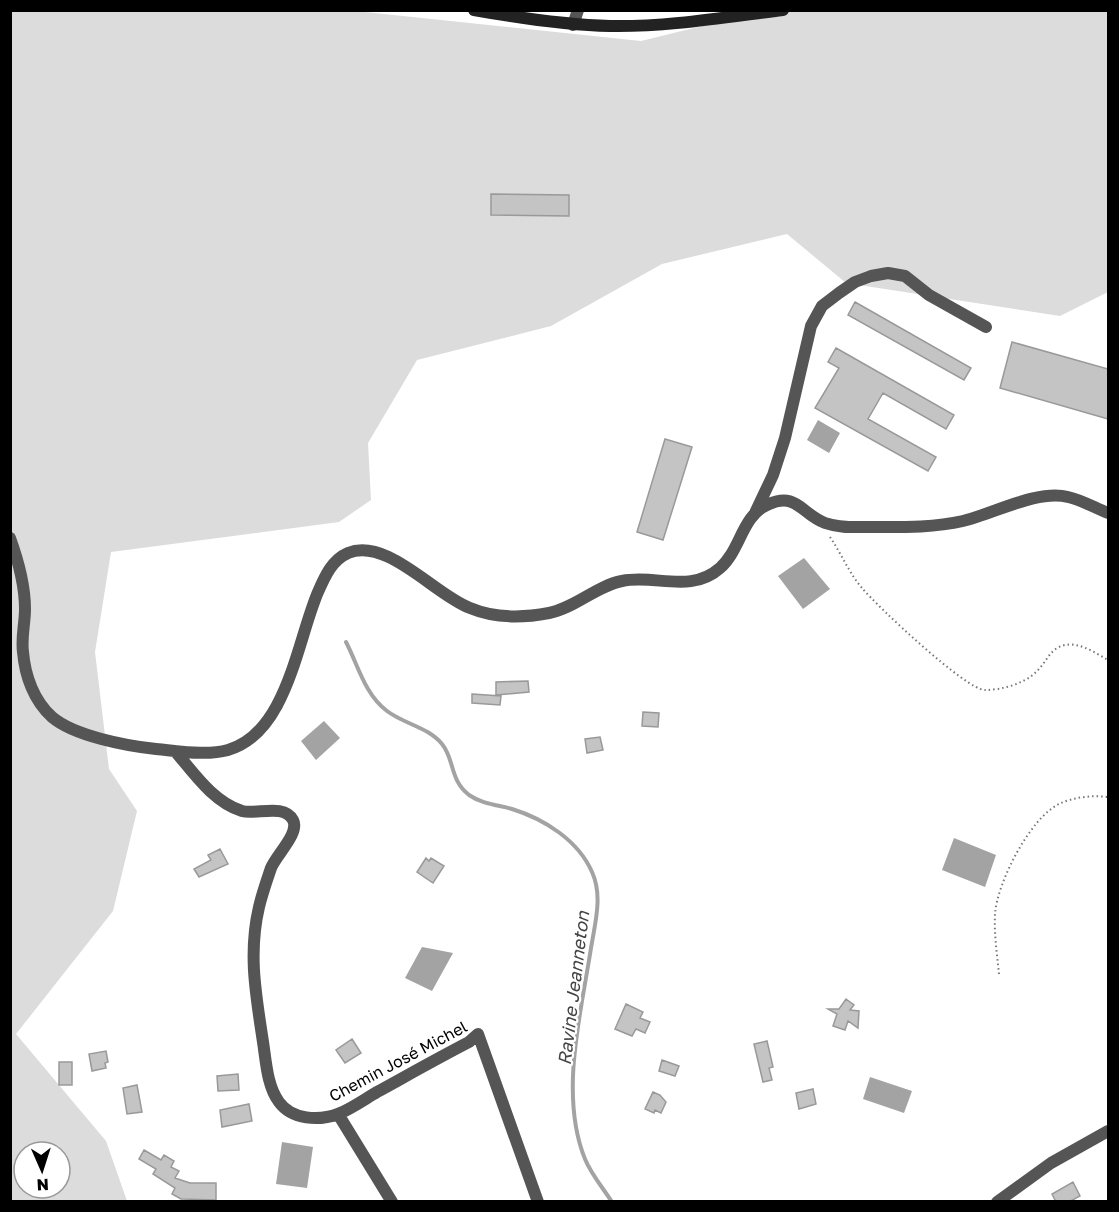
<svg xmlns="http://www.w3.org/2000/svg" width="1119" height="1212" viewBox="0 0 1119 1212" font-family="'Golos Text',sans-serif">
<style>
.green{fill:#dcdcdc;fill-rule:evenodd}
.water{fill:#a3a3a3}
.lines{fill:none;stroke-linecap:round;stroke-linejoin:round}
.stream{stroke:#a3a3a3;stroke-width:4}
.building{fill:#c4c4c4;stroke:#999;stroke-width:1.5}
.path{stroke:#777;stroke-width:2;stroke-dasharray:1.5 3;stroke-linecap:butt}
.street{stroke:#555;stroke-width:12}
.secondary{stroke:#222;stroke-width:12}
.labels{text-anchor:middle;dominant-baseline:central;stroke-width:4.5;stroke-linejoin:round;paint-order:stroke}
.street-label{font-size:16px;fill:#000;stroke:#fff}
.water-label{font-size:18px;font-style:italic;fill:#444;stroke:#fff}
</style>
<rect width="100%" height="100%" fill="#fff"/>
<path class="green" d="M346 10 641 41 763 11H1108V292L1060 316 846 283 787 234 662 264 551 326 417 360 368 443 371 500 339 522 111 552 95 652 109 769 137 811 113 911 16 1034 106 1141 127 1201H11L10 11ZM24 1152H60V1188H24Z"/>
<path class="water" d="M818 420 840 433 829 453 807 440Z
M804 558 830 589 803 609 778 576Z
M324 721 340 738 316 760 301 741Z
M954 838 996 855 985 887 942 870Z
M422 947 453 953 432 991 405 978Z
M870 1077 912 1091 904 1113 863 1099Z
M282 1142 313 1147 307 1188 276 1184Z"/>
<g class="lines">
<path class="stream" d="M346 642C358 665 365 695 387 711 404 724 428 727 442 744 455 760 449 779 469 795 482 804 498 805 512 809 544 819 578 840 592 872 603 896 595 923 591 948 581 1013 559 1095 585 1159 591 1174 603 1188 612 1202"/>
</g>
<path class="building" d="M491 194 569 195V216L491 215Z
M855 302 971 368 964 380 848 315Z
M1012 342 1108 369V419L1000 388Z
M836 348 954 415 946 429 883 393 868 419 936 457 928 471 815 408 839 368 828 362Z
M665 439 692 447 663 540 637 532Z
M528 681 529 692 496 695V682Z
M472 694 501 696 500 705 472 703Z
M643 712 659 713 658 727 642 726Z
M600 737 603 750 587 753 585 739Z
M220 849 228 864 199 877 194 869 211 860 208 855Z
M426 858 429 861 431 858 444 866 433 883 417 872Z
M846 999 854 1005 850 1010 859 1011 858 1028 848 1021 845 1030 833 1026 837 1014 828 1009H839Z
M626 1004 643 1012 640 1018 650 1022 645 1033 636 1029 632 1036 615 1029Z
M352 1039 361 1053 345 1063 336 1050Z
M767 1041 773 1067 769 1068 772 1080 763 1082 754 1044Z
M106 1051 108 1062 105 1063 106 1068 92 1071 89 1054Z
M662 1060 679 1066 675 1076 659 1071Z
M59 1062H72V1085H59Z
M238 1074 239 1090 218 1091 217 1076Z
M137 1085 142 1112 127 1114 123 1088Z
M813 1089 816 1104 799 1109 796 1093Z
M653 1092 660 1095 666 1102 661 1113 655 1110 654 1113 645 1109Z
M249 1104 252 1121 222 1127 220 1110Z
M144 1150 161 1160 164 1155 174 1161 171 1167 179 1171 175 1178 190 1183H216V1200L181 1199 172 1194 175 1188 153 1174 156 1169 139 1159Z
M1073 1182 1080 1196 1069 1202H1056L1052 1194Z"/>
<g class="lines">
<path class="path" d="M830 537C841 553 849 573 862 588 877 606 966 690 985 690 1001 690 1024 684 1036 672 1044 665 1048 654 1057 648 1074 638 1094 652 1108 660
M999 974C997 954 994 934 995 914 997 883 1030 818 1059 804 1073 797 1093 795 1108 797"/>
<path class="street" d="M573 25 578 10
M755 513 773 475 785 438 811 326 822 306 839 293 855 282 871 276 888 273 905 276 929 295 986 327
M10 538C18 560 25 585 25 609 25 624 21 637 23 652 25 676 34 701 52 717 74 736 127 746 156 749 179 751 206 756 228 750 287 733 297 641 318 592 325 576 332 560 348 553 387 537 435 595 470 608 494 618 523 618 549 613 575 608 596 586 622 581 655 574 691 594 720 568 740 551 742 516 767 505 797 491 801 514 825 523 839 528 854 527 868 527 899 527 932 528 963 521 993 514 1038 489 1068 497 1082 500 1095 508 1108 513
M175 751C193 772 213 802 242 811 256 815 284 803 293 820 300 833 276 855 271 868 267 880 262 894 259 907 248 954 256 995 263 1042 266 1061 267 1086 279 1102 292 1120 319 1121 338 1114 351 1109 365 1099 377 1092 408 1075 438 1058 469 1042L478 1034 538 1202
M338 1114 392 1202
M997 1202 1051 1163 1108 1131"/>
<path class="secondary" d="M474 10C519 18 564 25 610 26 668 27 726 17 783 10"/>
</g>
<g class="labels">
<g class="street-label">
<text transform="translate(398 1061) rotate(-28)">Chemin José Michel</text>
</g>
<g class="water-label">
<text transform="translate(573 988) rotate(-83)">Ravine Jeanneton</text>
</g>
</g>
<rect width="1119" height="1212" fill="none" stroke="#000000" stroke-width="24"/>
<g transform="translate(42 1170) rotate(177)"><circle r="28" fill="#ffffff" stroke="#999999" stroke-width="1.5"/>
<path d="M0-4.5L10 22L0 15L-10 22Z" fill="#000000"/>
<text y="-9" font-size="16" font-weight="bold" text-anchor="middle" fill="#000000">N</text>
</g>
</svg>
